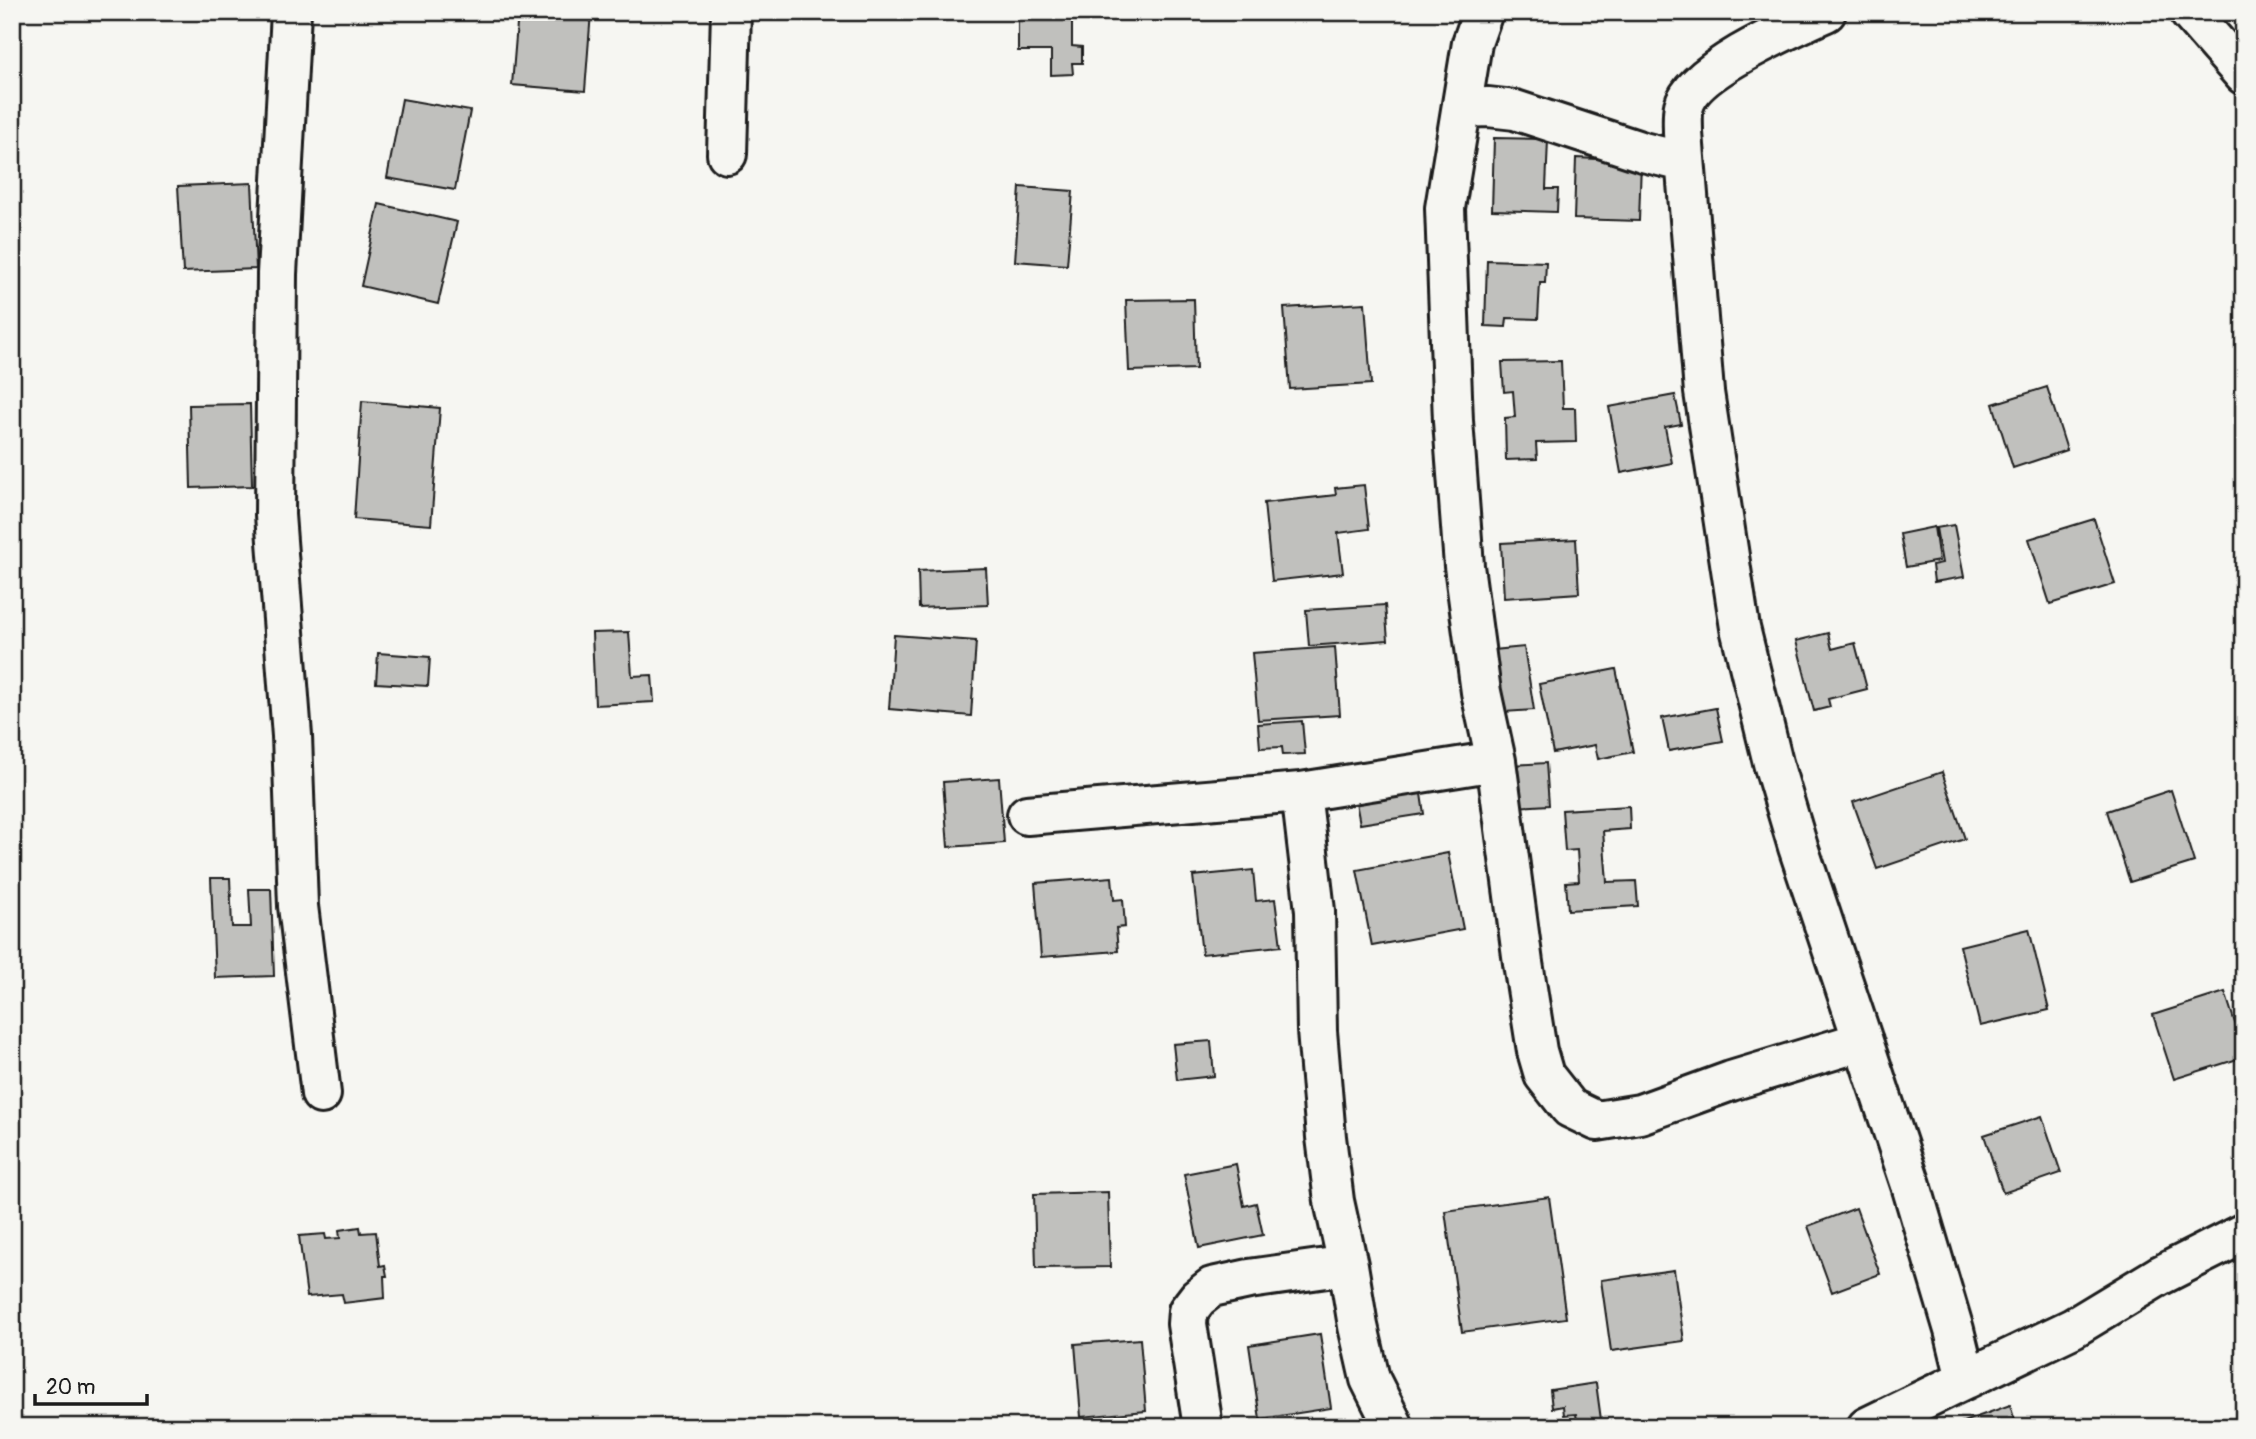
<svg xmlns="http://www.w3.org/2000/svg" width="2256" height="1439" viewBox="0 0 2256 1439" font-family="Pangolin,sans-serif">
<style>
.building{fill:#c0c0bd;stroke:#1c1c1c;stroke-width:2}
.lines{fill:none;stroke-linecap:round;stroke-linejoin:round}
.minor-casing{stroke:#1c1c1c;stroke-width:44}
.minor{stroke:#f6f6f2;stroke-width:38}
</style>
<rect width="100%" height="100%" fill="#f6f6f2"/>
<filter id="ink" filterUnits="userSpaceOnUse"><feTurbulence type="fractalNoise" baseFrequency=".0143" numOctaves="2"/><feDisplacementMap in="SourceGraphic" scale="14" xChannelSelector="R" yChannelSelector="G"/><feConvolveMatrix kernelMatrix="1 2 1 2 8 2 1 2 1" color-interpolation-filters="sRGB"/></filter>
<g filter="url(#ink)">
<path class="building" d="M518 12H591L585 91 512 85Z
M1018 12H1072V46L1082 47V63H1072L1073 74 1051 75V51H1018Z
M402 99 470 111 455 190 387 178Z
M1494 138 1548 139 1546 189H1558L1557 212 1492 210Z
M1576 158 1641 161 1639 221 1574 219Z
M252 183 256 269 183 272 178 186Z
M1020 187 1073 191 1067 265 1015 261Z
M379 204 457 222 438 304 361 286Z
M1487 260 1546 262 1545 283H1540L1538 319 1507 318 1506 327 1485 326Z
M1194 299 1196 369 1129 371 1126 300Z
M1365 303 1371 384 1290 389 1284 308Z
M1561 361 1563 408H1575L1576 442 1536 443 1537 459 1506 460 1505 418 1515 417 1513 391 1504 392 1502 362Z
M2047 387 2067 450 2013 468 1993 404Z
M1675 395 1681 424 1665 427 1672 463 1621 473 1609 407Z
M362 401 440 408 431 525 354 519Z
M250 404 252 486 191 488 189 405Z
M1364 485 1369 529 1338 533 1343 573 1272 581 1264 503 1336 495 1335 488Z
M2094 519 2115 584 2050 604 2029 539Z
M1954 525 1964 577 1934 582 1932 565 1942 563 1936 528Z
M1934 527 1939 561 1906 567 1900 534Z
M1576 539 1579 593 1504 598 1501 543Z
M986 568 988 605 919 608 918 571Z
M1385 605 1388 640 1309 646 1306 610Z
M629 632 632 676 652 675 654 702 595 705 592 633Z
M1828 633 1832 649 1855 643 1867 689 1828 699 1830 707 1814 711 1796 641Z
M894 635 976 641 971 716 889 709Z
M1335 647 1340 715 1258 720 1252 653Z
M1524 647 1534 710 1504 712 1494 650Z
M378 653 430 657 428 686 376 683Z
M1616 669 1633 752 1598 759 1595 745 1553 753 1539 684Z
M1716 708 1723 741 1669 751 1662 718Z
M1302 721 1305 754 1283 755 1282 747 1260 748 1258 724Z
M1546 763 1549 805 1514 807 1511 765Z
M1942 772 1965 839 1877 869 1853 802Z
M999 778 1004 843 948 847 943 782Z
M1420 787 1424 814 1360 824 1355 797Z
M2171 790 2194 862 2130 882 2107 811Z
M1629 806 1630 829 1603 831 1607 882 1636 881 1638 906 1568 910 1566 882 1579 881 1577 850 1565 851 1562 810Z
M1448 853 1463 929 1372 946 1357 870Z
M1253 870 1256 901 1275 899 1281 946 1202 954 1193 876Z
M1112 877 1114 900 1123 899 1125 927 1116 928 1118 951 1041 957 1035 883Z
M211 878H230L232 927H251L249 889H271L274 976 215 978Z
M2029 929 2049 1010 1980 1026 1960 946Z
M2225 992 2244 1051V1057L2174 1079 2153 1015Z
M1211 1041 1214 1076 1177 1080 1173 1044Z
M2042 1116 2061 1173 2003 1193 1984 1135Z
M1236 1164 1244 1206 1256 1203 1263 1235 1199 1248 1184 1174Z
M1108 1192 1110 1267 1036 1268 1034 1194Z
M1549 1197 1566 1318 1462 1332 1445 1211Z
M1856 1208 1880 1274 1832 1292 1808 1226Z
M360 1227 361 1233 376 1232 380 1266 385 1265 387 1276H384L385 1298 344 1303 342 1294 307 1297 299 1236 325 1234 326 1239 340 1238 339 1230Z
M1674 1270 1684 1341 1611 1351 1601 1280Z
M1320 1334 1331 1408 1260 1419 1249 1345Z
M1140 1339 1146 1411 1081 1417 1075 1344Z
M1596 1383 1602 1427H1578L1576 1414 1564 1415 1563 1406 1552 1408 1550 1390Z
M2010 1405 2017 1427H1949Z"/>
<g class="lines">
<defs>
<path id="minor" d="M291 12 277 274 275 515 292 736 298 906 321 1094
M1483 12 1472 43 1445 208 1453 421 1464 566 1481 692 1496 761 1523 963 1537 1051 1544 1075 1570 1108 1597 1121 1640 1114 1731 1081 1863 1041
M1826 12C1793 27 1693 70 1684 106 1682 114 1683 124 1683 133L1704 392 1740 628 1773 763 1798 847 1911 1185 1954 1330 1966 1379 1867 1427
M2189 12 2244 75
M1462 108 1488 107 1515 110 1643 152 1684 162
M727 154 731 12
M1027 815 1301 792 1496 761
M1348 1265 1358 1326 1370 1379 1394 1427
M1966 1379 2073 1328 2159 1276 2244 1233
M1203 1427 1187 1324 1188 1311 1198 1298 1212 1287 1249 1279 1348 1265 1334 1201 1326 1137 1317 1031 1315 911 1301 792"/>
</defs>
<use href="#minor" class="minor-casing"/>
<use href="#minor" class="minor"/>
</g>
</g>
<rect width="2256" height="1439" fill="none" stroke="#f6f6f2" stroke-width="42"/>
<rect x="21" y="21" width="2214" height="1397" fill="none" stroke="#1c1c1c" stroke-width="2.5" filter="url(#ink)"/>
<path d="M35 1394v10h112v-10" fill="none" stroke="#1c1c1c" stroke-width="3.5"/>
<text x="46" y="1394" font-size="21" fill="#1c1c1c" stroke="#f6f6f2" stroke-width="5" paint-order="stroke">20 m</text>
</svg>
